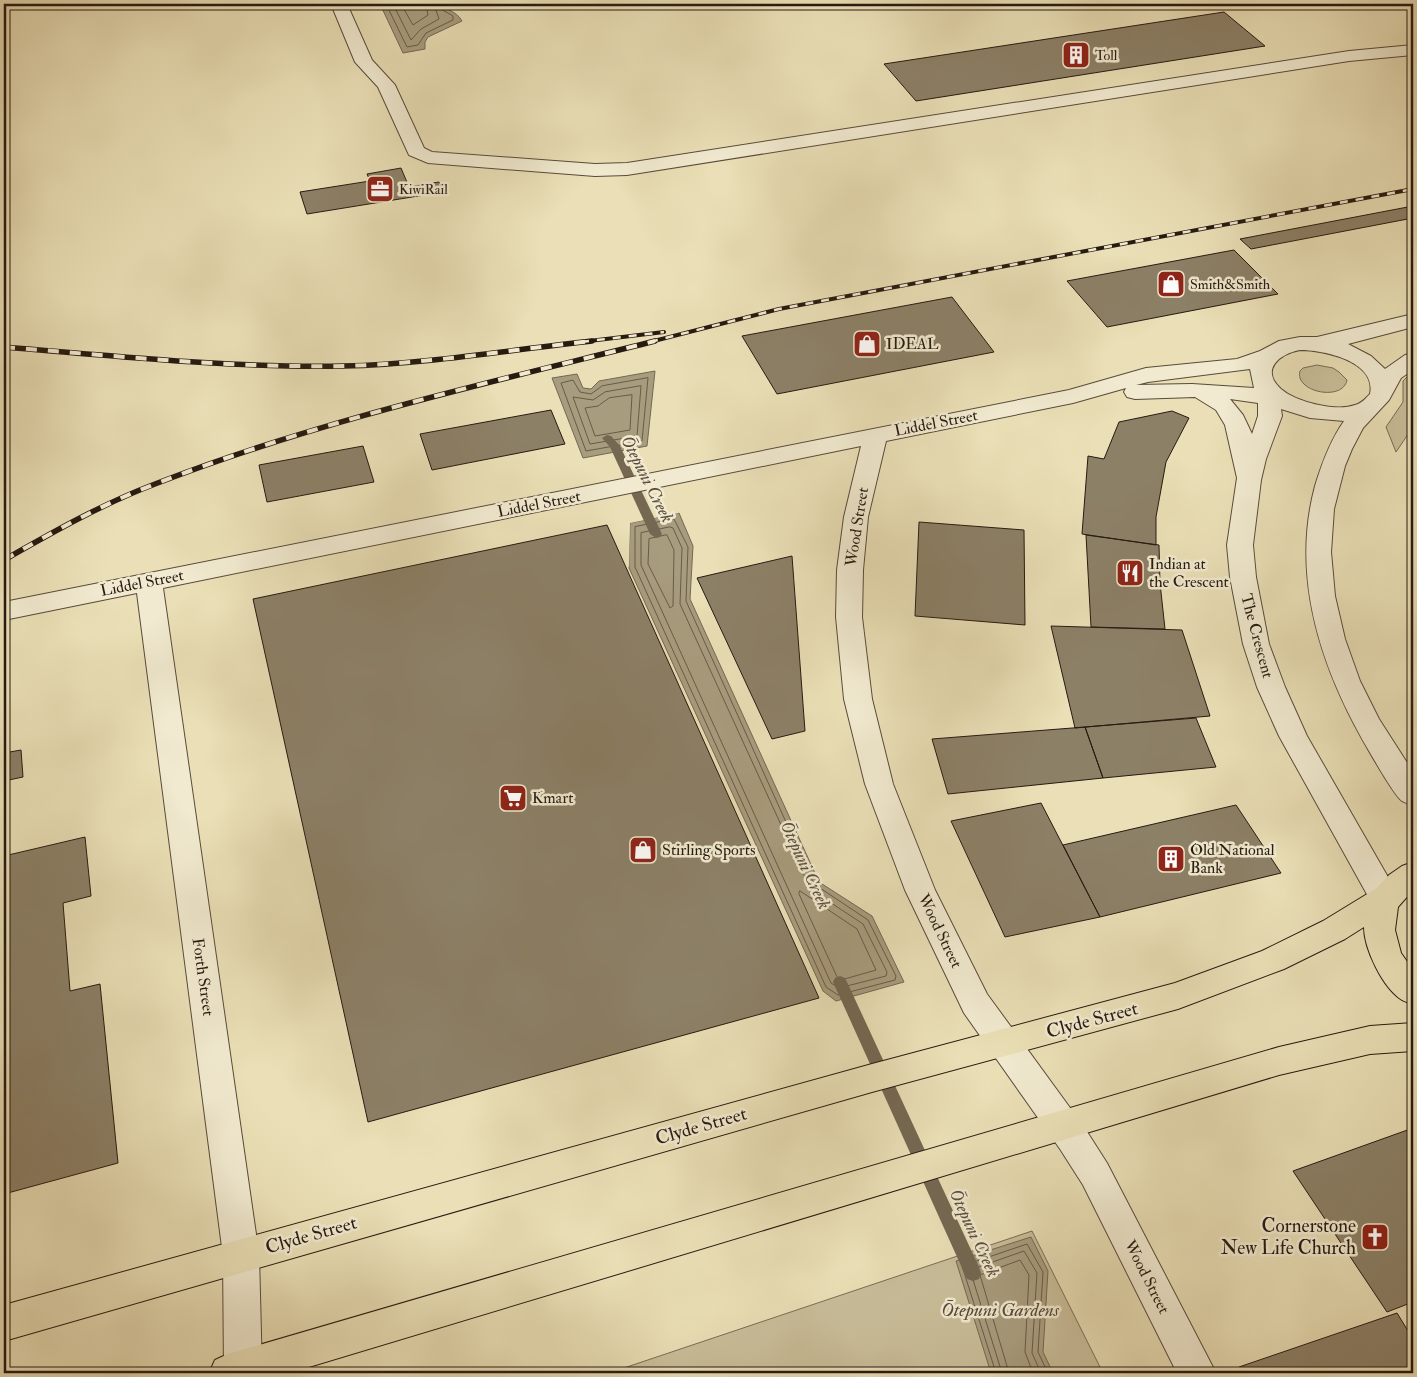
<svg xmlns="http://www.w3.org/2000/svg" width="1417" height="1377" viewBox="0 0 1417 1377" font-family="'IM FELL Double Pica',serif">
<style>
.green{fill:#c9be9a;stroke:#786c56}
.water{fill:#a89c7e;stroke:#746852}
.pier{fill:#eadfb6}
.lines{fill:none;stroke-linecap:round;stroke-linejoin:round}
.shore{stroke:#685b48;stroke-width:1}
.stream{fill:#746852;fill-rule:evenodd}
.building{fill:#8c8067;stroke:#271a11}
.minor-casing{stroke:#584b3a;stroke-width:2}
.highway-casing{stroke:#271a11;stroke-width:2}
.minor{fill:#f1ead0;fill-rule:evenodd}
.highway{fill:#eadfb6;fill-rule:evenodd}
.rail-far1-casing{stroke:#271a11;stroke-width:4}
.rail-casing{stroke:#271a11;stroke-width:5.5}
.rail-far1{stroke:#f1ead0;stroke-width:2.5;stroke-dasharray:8;stroke-linecap:butt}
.rail{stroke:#f1ead0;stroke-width:4;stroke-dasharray:11;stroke-linecap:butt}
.labels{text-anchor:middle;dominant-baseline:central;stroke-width:5;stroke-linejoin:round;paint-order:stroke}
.far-poi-label{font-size:14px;fill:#271a11;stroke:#f1ead0;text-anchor:start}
.poi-label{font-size:16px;fill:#271a11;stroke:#f1ead0;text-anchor:start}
.street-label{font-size:16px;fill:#271a11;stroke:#f1ead0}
.water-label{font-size:18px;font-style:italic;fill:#5b4e3d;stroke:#f1ead0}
.near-street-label{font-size:19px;fill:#271a11;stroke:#f1ead0}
.near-poi-label{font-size:19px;fill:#271a11;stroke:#f1ead0;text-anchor:end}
.near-park-label{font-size:19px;font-style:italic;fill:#584b3a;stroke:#f1ead0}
</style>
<rect width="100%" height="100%" fill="#eadfb6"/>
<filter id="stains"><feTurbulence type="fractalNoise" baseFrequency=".004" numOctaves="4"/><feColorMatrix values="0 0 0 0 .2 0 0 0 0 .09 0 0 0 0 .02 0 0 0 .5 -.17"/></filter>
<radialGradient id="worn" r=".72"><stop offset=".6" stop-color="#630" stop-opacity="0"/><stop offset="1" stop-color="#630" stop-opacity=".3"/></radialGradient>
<path class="green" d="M1317 365 1333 368 1339 372 1347 380C1343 402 1294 392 1300 371L1303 368Z
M1413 371V427L1396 452 1386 427 1403 402V381Z
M1032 1231 1103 1373H609Z"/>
<path class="water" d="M380 4C403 4 451 0 462 21L428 37 425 42V49L403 53Z
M655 371 647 446 583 458 552 378 577 374 583 388 591 389 599 381Z
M679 513 693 546 690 599 819 882 872 916 904 982 836 1001 823 991 629 568 630 523Z
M1031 1237 1048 1271 1043 1352 1053 1373H991L956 1261Z"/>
<path class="pier" d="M677 511 679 513 630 523 629 568 627 562 628 521Z"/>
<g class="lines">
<path class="shore" d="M386 4 407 47 418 45 426 33 453 20V16L441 9 440 4
M393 4 411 40 421 29 439 19 434 4
M401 4 413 25 428 15 426 4
M648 378 642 441 586 451 561 383 573 380 580 392 591 394 602 386Z
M641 386 637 436 590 444 573 397 593 400 605 392Z
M632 395 630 430 595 436 585 408 598 406 609 398Z
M674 519 688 547 686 601 814 884 868 920 896 976 895 980 838 995 826 987 635 567V527Z
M670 527 673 528 682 548 680 604 809 886 813 891 863 924 887 972 886 976 839 988 831 983 641 565V533Z
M667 535 674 550 673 606 670 608 648 564 649 539Z
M800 891 857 929 876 970 841 980 838 979 799 894Z
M996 1373 962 1266 1027 1244 1043 1272 1038 1352 1048 1373
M1002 1373 970 1270 1024 1251 1037 1273 1032 1353 1041 1373
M1009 1373 980 1275 1020 1260 1029 1275 1025 1352 1033 1373"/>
<path class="stream" d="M607 435 611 436 620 446 662 534 660 537 656 538 650 534 610 447 602 438Z
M840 976 845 978 847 982 979 1267 981 1273 979 1279 973 1281 967 1279 833 982 835 978Z"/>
</g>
<path class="building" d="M1224 12 1265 46 916 101 884 64Z
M401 168 409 187 439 182 443 192 307 214 300 192 370 181 367 174Z
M1413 206V218L1251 249 1240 239Z
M1234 250 1278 294 1107 327 1067 281Z
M952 297 994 352 777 394 742 336Z
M551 410 565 444 432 470 420 434Z
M1172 411 1189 418 1166 462 1156 517V545L1082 534 1088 456 1104 459 1119 422Z
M363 446 374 482 267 502 259 465Z
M919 522 1024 530 1025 625 915 616Z
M607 525 819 998 368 1122 253 599Z
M1086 535 1159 545 1160 583 1165 629 1091 627Z
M792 556 805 731 772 739 697 578Z
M1051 626 1182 630 1210 716 1075 728Z
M1196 718 1216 767 1103 778 1085 727Z
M1085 727 1103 778 948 794 932 739Z
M21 750 23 777 4 781V753Z
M1041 803 1100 917 1005 937 951 821Z
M1236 805 1281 873 1100 917 1063 845Z
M85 837 91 896 63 903 70 991 100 984 118 1163 4 1194V856Z
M1413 1128V1302L1387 1312 1293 1171Z
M1397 1313 1413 1339V1373H1243L1239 1367Z"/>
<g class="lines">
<defs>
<path id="minor" d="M331 4H347L372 60 395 85 424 148 432 152 595 164 627 163 1349 51 1413 45V55L1349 61 627 175 595 176 428 163 409 155 378 87 355 62Z
M1413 314V327L1348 344 1371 356 1385 369 1405 355 1413 353V370L1401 378 1389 400 1363 428 1352 449 1345 466 1334 509 1331 552 1335 596 1345 639 1360 681 1379 719 1413 772V805C1410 804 1405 803 1402 801 1394 795 1375 761 1369 751 1322 671 1290 579 1315 486 1322 463 1330 441 1344 421L1310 418 1281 409 1282 416 1266 459 1261 480 1253 545 1256 577 1269 644 1285 687 1307 736 1400 898 1396 907 1385 910 1374 907 1279 736 1257 687 1243 644 1230 577 1227 545 1237 478 1225 425 1216 410 1195 397 1135 399 1127 397 1124 392 1126 388 1073 403 886 441 868 517 863 570 862 617 872 699 893 784 935 890 987 994 1084 1127 1107 1163 1216 1373H1177L1083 1185 1060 1149 964 1013 905 890 865 784 844 699 836 617 837 570 844 517 861 446 163 588 259 1255 262 1373H224L223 1255 137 593 4 620V602L1069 390 1146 368 1237 359 1260 351 1279 341 1300 337H1317ZM1300 350C1323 350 1377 361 1370 394 1365 399 1362 403 1355 405 1336 412 1296 402 1281 389 1260 370 1279 354 1300 350ZM1250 369 1254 388 1192 384 1136 385 1148 382ZM1230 399 1258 403V416L1252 434 1243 415Z"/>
<path id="highway" d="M1413 862V890L1398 907 1395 930 1401 953 1413 970V1004C1410 1003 1405 1002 1402 1000 1383 988 1364 949 1364 927L1345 939 1284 969 1178 1009 872 1092 4 1341V1305L872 1064 1175 983 1262 951 1323 921 1377 888 1389 875 1402 866Z
M1413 1023V1051L1370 1054 1279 1075 289 1373H209L215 1360 228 1354 1279 1047 1370 1026Z"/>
</defs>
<use href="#minor" class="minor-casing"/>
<use href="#highway" class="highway-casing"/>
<use href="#minor" class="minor"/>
<use href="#highway" class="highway"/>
<defs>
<path id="rail-far1" d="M581 342 664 332
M650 342 779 309 1413 189"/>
<path id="rail" d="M4 347C117 356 230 368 343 366 426 364 509 350 592 341
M4 560C53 532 102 504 155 484 317 421 488 383 655 341"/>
</defs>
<use href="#rail-far1" class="rail-far1-casing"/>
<use href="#rail" class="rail-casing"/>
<use href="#rail-far1" class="rail-far1"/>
<use href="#rail" class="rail"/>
</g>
<defs>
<symbol id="building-square" viewBox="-11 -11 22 22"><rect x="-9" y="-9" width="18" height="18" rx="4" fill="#8f2418" stroke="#f1ead0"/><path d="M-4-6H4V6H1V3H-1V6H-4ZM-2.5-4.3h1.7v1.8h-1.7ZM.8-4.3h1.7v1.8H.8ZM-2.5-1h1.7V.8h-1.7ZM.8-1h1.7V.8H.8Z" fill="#fff"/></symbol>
<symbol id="office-square" viewBox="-11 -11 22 22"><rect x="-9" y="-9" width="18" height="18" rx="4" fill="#8f2418" stroke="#f1ead0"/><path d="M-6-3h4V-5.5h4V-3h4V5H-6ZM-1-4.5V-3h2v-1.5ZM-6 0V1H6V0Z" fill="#fff"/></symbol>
<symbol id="shop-square" viewBox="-11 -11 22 22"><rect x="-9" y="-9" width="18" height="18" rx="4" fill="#8f2418" stroke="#f1ead0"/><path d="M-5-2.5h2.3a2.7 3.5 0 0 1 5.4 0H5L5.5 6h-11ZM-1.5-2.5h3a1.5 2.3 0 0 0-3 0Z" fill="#fff"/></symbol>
<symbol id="restaurant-square" viewBox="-11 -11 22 22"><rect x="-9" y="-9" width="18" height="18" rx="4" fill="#8f2418" stroke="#f1ead0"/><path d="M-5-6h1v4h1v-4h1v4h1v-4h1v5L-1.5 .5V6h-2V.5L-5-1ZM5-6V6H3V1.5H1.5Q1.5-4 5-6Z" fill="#fff"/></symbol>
<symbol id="supermarket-square" viewBox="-11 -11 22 22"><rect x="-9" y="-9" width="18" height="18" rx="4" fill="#8f2418" stroke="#f1ead0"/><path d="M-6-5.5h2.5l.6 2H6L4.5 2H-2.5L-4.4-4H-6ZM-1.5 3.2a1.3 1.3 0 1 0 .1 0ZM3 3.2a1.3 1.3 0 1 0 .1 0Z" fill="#fff"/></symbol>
<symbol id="church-square" viewBox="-11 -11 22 22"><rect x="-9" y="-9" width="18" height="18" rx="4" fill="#8f2418" stroke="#f1ead0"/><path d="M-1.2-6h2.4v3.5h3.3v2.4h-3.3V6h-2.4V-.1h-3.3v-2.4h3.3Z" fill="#fff"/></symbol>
</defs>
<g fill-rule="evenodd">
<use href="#building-square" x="1060" y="39" width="32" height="32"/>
<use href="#office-square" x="364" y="173" width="32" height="32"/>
<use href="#shop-square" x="1155" y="268" width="32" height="32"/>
<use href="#shop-square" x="851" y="328" width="32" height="32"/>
<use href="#restaurant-square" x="1114" y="557" width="32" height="32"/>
<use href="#supermarket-square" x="497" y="782" width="32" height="32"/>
<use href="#shop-square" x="627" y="834" width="32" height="32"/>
<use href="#building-square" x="1155" y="843" width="32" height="32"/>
<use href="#church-square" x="1359" y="1221" width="32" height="32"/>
</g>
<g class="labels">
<g class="far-poi-label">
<text x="1095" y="55">Toll</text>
<text x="399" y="189">KiwiRail</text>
<text x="1190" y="284">Smith&amp;Smith</text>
</g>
<g class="poi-label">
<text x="886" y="344">IDEAL</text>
<text x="1149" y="564">Indian at<tspan x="1149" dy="18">the Crescent</tspan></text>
<text x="532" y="798">Kmart</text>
<text x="662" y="850">Stirling Sports</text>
<text x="1190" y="850">Old National<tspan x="1190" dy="18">Bank</tspan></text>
</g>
<g class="street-label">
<text transform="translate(936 423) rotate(-11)">Liddel Street</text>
<text transform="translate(539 504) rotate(-11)">Liddel Street</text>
<text transform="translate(857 527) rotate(-81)">Wood Street</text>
<text transform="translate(142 583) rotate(-11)">Liddel Street</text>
<text transform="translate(1257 636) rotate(75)">The Crescent</text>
<text transform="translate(940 931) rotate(64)">Wood Street</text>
<text transform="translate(203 977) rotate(82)">Forth Street</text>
<text transform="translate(1147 1277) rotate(63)">Wood Street</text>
</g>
<g class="water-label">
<text transform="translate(647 479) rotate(63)">Ōtepuni Creek</text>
<text transform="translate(805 865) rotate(65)">Ōtepuni Creek</text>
<text transform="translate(974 1233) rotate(65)">Ōtepuni Creek</text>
</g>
<g class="near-street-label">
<text transform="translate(1092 1020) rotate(-15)">Clyde Street</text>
<text transform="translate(701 1126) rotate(-16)">Clyde Street</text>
<text transform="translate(311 1235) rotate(-16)">Clyde Street</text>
</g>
<g class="near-poi-label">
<text x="1356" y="1226">Cornerstone<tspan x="1356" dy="22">New Life Church</tspan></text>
</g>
<g class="near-park-label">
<text x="1000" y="1310">Ōtepuni Gardens</text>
</g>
</g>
<rect width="1417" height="1377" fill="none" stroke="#eadfb6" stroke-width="20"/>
<rect x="5" y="5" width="1407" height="1367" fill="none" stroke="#271a11" stroke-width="2.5"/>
<rect x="10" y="10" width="1397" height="1357" fill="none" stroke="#271a11"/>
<rect width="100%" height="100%" filter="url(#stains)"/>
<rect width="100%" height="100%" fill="url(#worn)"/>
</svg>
